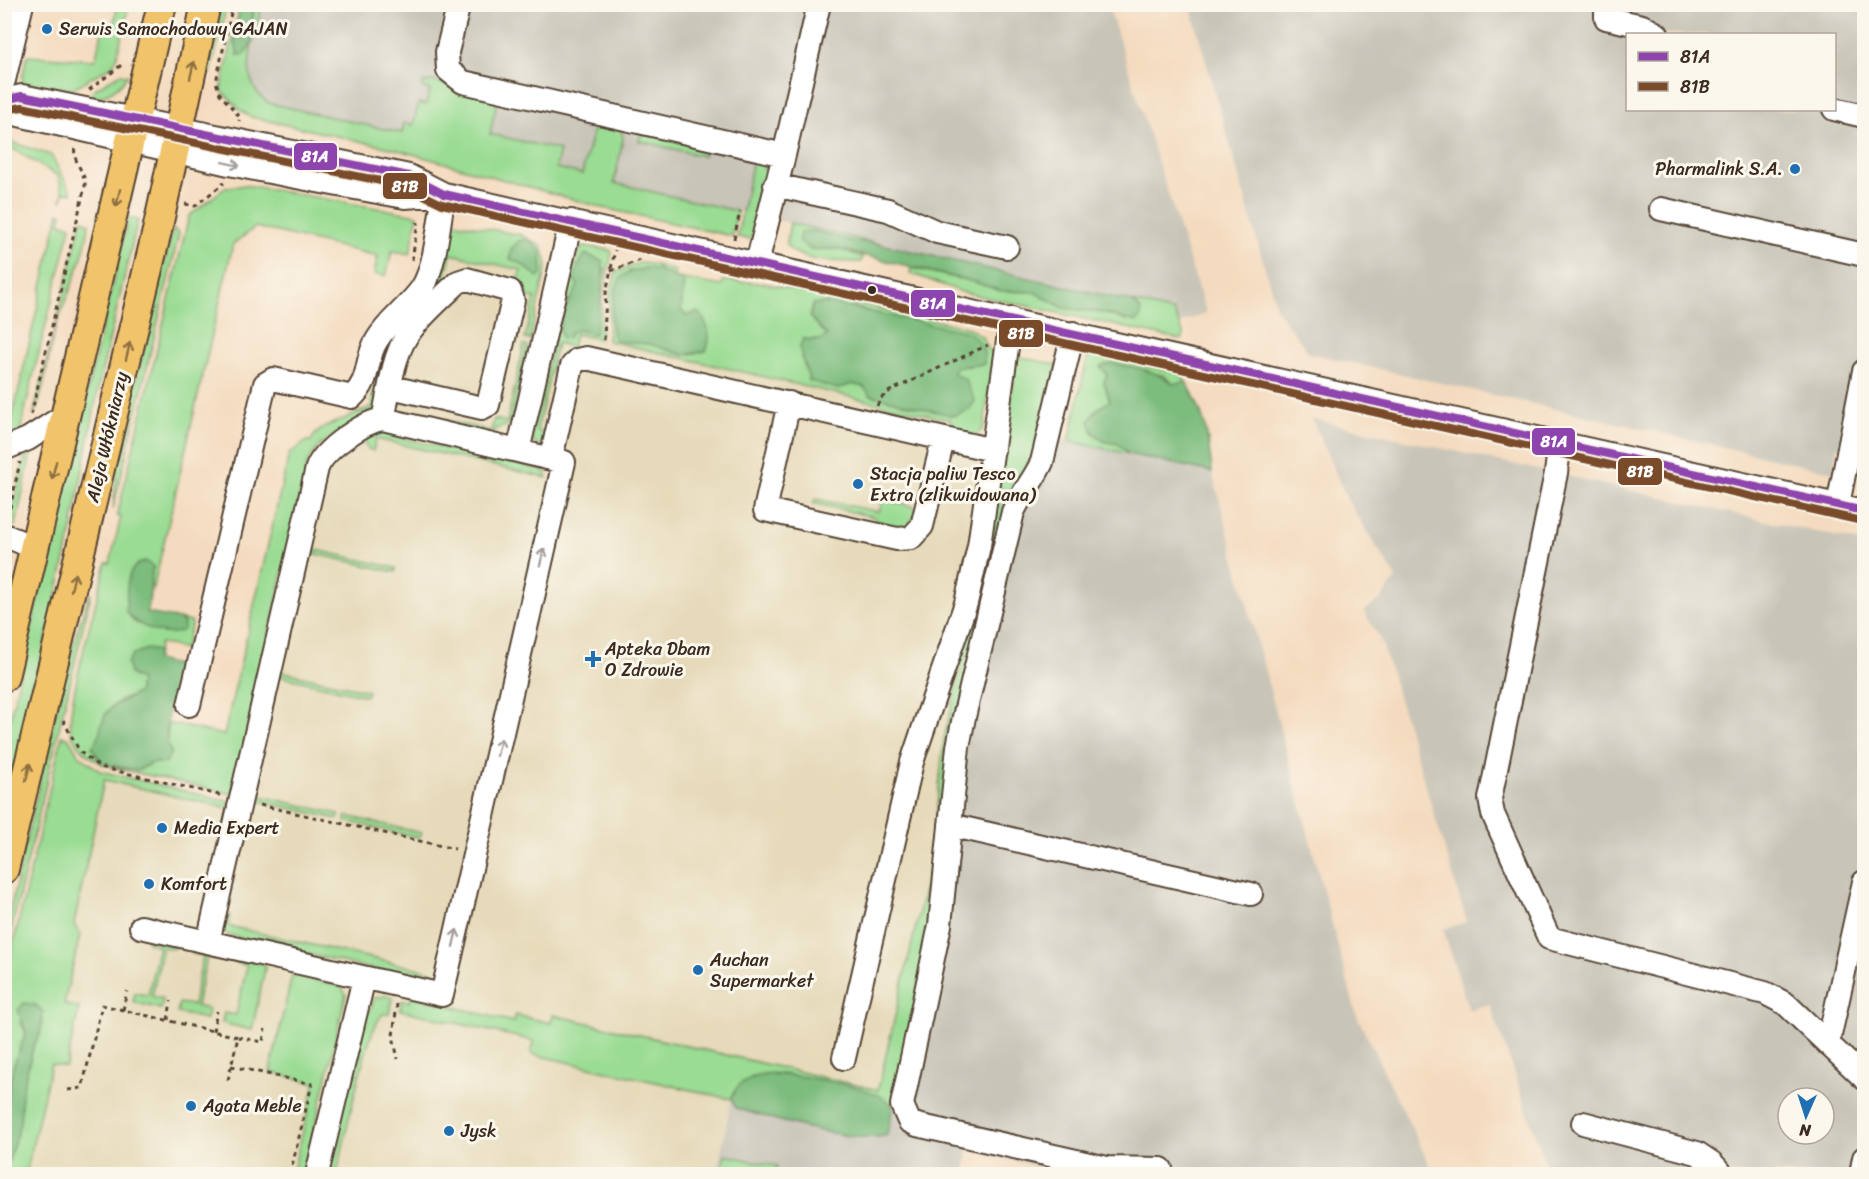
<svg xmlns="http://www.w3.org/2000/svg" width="1869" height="1179" viewBox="0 0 1869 1179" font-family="Sriracha,sans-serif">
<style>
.built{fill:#e6daba}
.industrial{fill:#c8c4b8;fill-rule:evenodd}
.green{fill:#9adc93;stroke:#6a8358;stroke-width:1.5;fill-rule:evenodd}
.forest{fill:#7bbc7d;stroke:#5b734e;stroke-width:1.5}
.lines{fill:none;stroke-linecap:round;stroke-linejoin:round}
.minor-casing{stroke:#574536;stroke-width:26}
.major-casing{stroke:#574536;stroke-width:32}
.path{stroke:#574536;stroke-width:3;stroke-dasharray:4.5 4.5;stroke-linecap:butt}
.minor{stroke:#fff;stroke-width:22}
.major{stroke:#f1c36a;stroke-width:28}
.bus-1-casing{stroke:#fbf7ec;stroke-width:12}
.bus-2-casing{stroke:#fbf7ec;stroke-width:12}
.bus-1{stroke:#8e44ad;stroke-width:8}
.bus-2{stroke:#7a4b2a;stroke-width:8}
.oneway{stroke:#8d6f40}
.oneway2{stroke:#a79f9a}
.poi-dot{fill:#1f6fb2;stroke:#fbf7ec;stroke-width:2}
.bus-dot{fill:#3b2a1e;stroke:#fbf7ec;stroke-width:2}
.labels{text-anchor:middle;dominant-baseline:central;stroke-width:6;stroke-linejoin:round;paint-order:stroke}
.poi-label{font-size:18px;fill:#3b2a1e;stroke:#fbf7ec;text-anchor:start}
.street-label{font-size:18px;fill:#3b2a1e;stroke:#fbf7ec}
.line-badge{stroke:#fbf7ec;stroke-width:2}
.badge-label{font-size:16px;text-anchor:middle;font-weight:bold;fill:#fff}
</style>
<rect width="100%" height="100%" fill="#fbf7ec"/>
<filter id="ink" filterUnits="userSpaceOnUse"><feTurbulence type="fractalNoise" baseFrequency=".0167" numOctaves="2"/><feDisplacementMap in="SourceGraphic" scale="12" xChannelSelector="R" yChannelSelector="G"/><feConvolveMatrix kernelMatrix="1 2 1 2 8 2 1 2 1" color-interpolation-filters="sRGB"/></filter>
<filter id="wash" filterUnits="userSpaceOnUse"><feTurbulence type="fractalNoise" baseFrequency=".008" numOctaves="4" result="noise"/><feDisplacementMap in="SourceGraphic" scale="24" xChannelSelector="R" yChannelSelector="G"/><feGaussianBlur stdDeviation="1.35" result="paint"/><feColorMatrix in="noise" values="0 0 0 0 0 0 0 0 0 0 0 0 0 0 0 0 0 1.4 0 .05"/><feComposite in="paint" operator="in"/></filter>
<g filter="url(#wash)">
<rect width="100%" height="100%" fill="#f4dbbf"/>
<path class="built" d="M451 254 521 270 535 298 529 324 1004 432 996 509 934 862 881 1095 739 1062 717 1174H27L52 1065 67 1068 80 1007 66 1003 81 936 78 934 74 925 104 780 228 808 308 468 373 411 446 278Z"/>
<path class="industrial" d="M262 5H1108L1206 313 1180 323 1173 312 269 103 260 97 247 71Z
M1190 5H1864V453L1837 447 1833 472 1309 353 1277 310ZM1628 34H1834V110H1628Z
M1312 419 1864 543V1174H1549L1490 1004 1469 1010 1443 929 1467 922 1382 643 1364 611 1381 599 1396 578 1348 501ZM1788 1098H1824V1134H1788Z
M1041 435 1212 472 1356 1014 1434 1174H1069L968 1150 965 1174H717L732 1095 873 1128 934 862 1001 507Z"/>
<path class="green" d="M118 5H129L117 57 112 66 72 89 23 83 22 78 27 56 95 60 104 24 113 25Z
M221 5H227L211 73 206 75Z
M252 5H262C255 37 234 81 269 103L402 133 404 123 413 125 419 103 426 105 430 90 422 87 423 83 432 81 498 96 490 134 560 150 556 168 582 174 595 122 621 128 623 139 614 183 737 211 732 236 603 208 395 149 251 117 240 110 221 90 239 10 235 42 238 55 254 15Z
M120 74 128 75C119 88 106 97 90 98L93 90Z
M641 133 705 145 703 156 639 141Z
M5 140 51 155 72 193 65 192 61 202 63 193 58 176 5 144Z
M754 156C779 172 760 212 754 235L749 239 737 237Z
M245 185 418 215 410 254 392 251 386 276 374 274 378 256 256 227 233 244 153 590 150 581 153 567 128 595 127 612 134 622 163 633 184 623 179 619 192 622 185 649 160 643 158 651 147 649 130 674 140 680 139 691C132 698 125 697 118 702 100 713 100 736 95 754L102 764C90 757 75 746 71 731 65 708 99 593 106 563H110L121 517 117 516 189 216 225 188Z
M59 212 62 213 60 223 71 226C54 295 35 363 20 433L5 442V428H10Z
M128 218 138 220 100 379 71 534 5 812V739Z
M82 219 89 223C86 258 67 293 56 327 47 356 46 390 33 416Z
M448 221 521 235 542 246 547 265 530 340 525 339 535 298 522 295 518 282 521 270 451 254 444 283 388 364 380 362 382 353ZM517 244 541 252 542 273C526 271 520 263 511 249Z
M790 223 880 244 851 241 813 231 810 249H838L863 257 861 262C836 261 804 265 786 245Z
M173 228 179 234 113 509 118 456Z
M584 246 610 250 612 253 603 292 600 339 575 334 572 347 557 343 537 431 548 434 546 446 534 444 532 434 571 264 576 265 579 251ZM605 269 599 292 595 333 578 330 571 332 567 301 575 295 578 284Z
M639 263 653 264 675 271 674 277 721 286 723 281 764 283 969 328 982 337 989 350 994 351 984 427 977 435 949 432 951 420 608 341 610 294 616 272ZM629 271 669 274 683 291 681 310 706 351 683 355 650 344 615 340ZM852 306 879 314 971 366 956 367 954 374 965 379 969 389 890 399 870 395 865 387 852 384 837 389 805 370 800 347 803 339 821 340 827 335 818 327Z
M911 268 974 282 1001 291 1034 292 1064 308 1104 313 1126 321 1141 310 1133 302 1174 312 1184 335 1182 340 962 292 910 273Z
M524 345 528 346 512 418 506 426 495 429 493 435 409 416 410 412 491 431 494 419 507 422Z
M1092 354 1180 373 1186 382 1174 384 1163 375 1101 367 1107 374 1104 382 1110 401 1097 409 1103 441 1118 444 1129 454 1069 441 1087 359Z
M1016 356 1058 365 1038 447 1017 479 1005 502 933 921 893 1106C864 1097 780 1062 753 1077 746 1080 738 1090 732 1095L731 1099 531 1054 534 1041 400 1010 403 1000 410 1002 411 996 513 1022 515 1015 551 1023 553 1015 878 1090 931 861 944 739 994 529Z
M378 368 385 369 375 408 320 445 308 461 233 794 110 767 138 770 152 763 166 762 168 723 224 735 289 454 307 441H311C317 424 353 418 370 407Z
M379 430 397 432V437L542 470 546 473 547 478 376 439 373 451 368 449 363 440Z
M32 448 16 525 13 526 9 524 26 452Z
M816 499 879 512 883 499 914 507 916 510 911 525 902 530 884 527 874 517 813 503Z
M308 548 396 568 395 572 307 552Z
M89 594H91L5 956V931L70 654Z
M280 671 368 691 366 696 279 676Z
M62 736 68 737 78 754 100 771 231 802 226 808 104 780 74 924 80 935 64 1004 79 1008 66 1067 51 1064 26 1174H6L11 1146 20 1123 22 1091 34 1044 40 1035 43 1012 20 1022 26 1032 13 1067 5 1115V979Z
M252 794 339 814 338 819 250 799Z
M346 816 422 833 420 838 345 821Z
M230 915 228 926 433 972 430 976 407 972 406 977 228 935 222 930 225 917Z
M147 939 176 946 174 949 163 947 152 996 163 999 161 1009 133 1002 135 993 148 995 159 946 148 943Z
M192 950 221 956 218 959 207 957 196 1006 208 1009 206 1019 177 1013 179 1003 193 1005 203 956 193 954Z
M237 959 266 964 252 1030 222 1023 224 1013 236 1015 247 966 237 963Z
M292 975 341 986 346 995 304 1174H292L315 1083 270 1072Z
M386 996 393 998 389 1014H383C365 1030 344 1145 337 1174H325L364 1011 369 1012 375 998Z
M725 1155 777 1166 775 1174H721Z"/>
<path class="forest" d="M239 5H252C251 26 260 35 244 55H238L235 42Z
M813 231 851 241 880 244 1133 302 1141 310V317L1136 322 1104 313 1064 308 1034 292 1001 291 974 282 838 249H810L799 241 800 232Z
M520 240H529L541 252 542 274 538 277 520 263 510 259 511 249Z
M585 254 603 261C605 270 597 321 595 334L578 330 571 332 568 338H562C553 317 573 301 578 284L572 279Z
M645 268 657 269 684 282 681 310 687 316 697 312C708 320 712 339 706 351L683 355 650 344 615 341C609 329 612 285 623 276 629 270 637 271 645 268Z
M828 303 968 332C980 341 986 349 984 364L956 367 954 374 965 379 975 401 969 410 953 416 870 395 864 387 852 384 838 389 809 381 800 347 803 339 821 340 827 335 810 317 813 304Z
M1113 363C1135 367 1155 370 1174 384L1186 382C1204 410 1209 439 1212 472L1129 454 1118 444 1103 441 1093 432 1089 421 1097 409 1110 401 1104 382 1107 374 1100 366Z
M145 561 153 567C150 583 151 597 147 613L179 619 184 623V629C168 641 137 626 126 612 128 593 122 568 145 561Z
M147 649 158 651 156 660 181 666C175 691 159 728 171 752L166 763H152L138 770 102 764 92 747C102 736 99 723 107 712 116 701 129 701 139 691L140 680 130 674 127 663 133 654Z
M24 1003 36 1005 43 1012 40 1035 34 1044 22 1091 20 1123 5 1174V1115L13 1067 26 1032 18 1010Z
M773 1074C798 1075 879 1086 893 1106L887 1135C858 1145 768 1118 736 1108L731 1099C737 1079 754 1076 773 1074Z"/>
</g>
<g filter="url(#ink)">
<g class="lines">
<defs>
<path id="minor" d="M459 4 447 52 448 70 463 82 784 155 757 263
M1606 4V18L1642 26 1657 34
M4 80 22 4
M4 100 22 96 409 176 444 194 1864 511
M4 107 19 115 229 164 333 184 405 197 444 194
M1834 109 1864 116
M784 155 819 4
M775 185 888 210 937 232 1007 247
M1661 209 1864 255
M1073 333 1042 462C1034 480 1021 494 1013 512L964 717 958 747 940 925 902 1105 909 1121 917 1125 1107 1168 1161 1169
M789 403 765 510 897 539 911 538 922 526 943 440
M383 419C389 394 392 360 406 337 419 317 441 299 458 282L467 279 510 291 513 300 488 405 482 408 391 387
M1560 442 1556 473 1490 799 1493 814 1549 938 1765 993 1786 1004 1864 1078
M4 449 28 439 67 414
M518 451 571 221
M551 458 572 366 577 360 586 358 993 450
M1838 505 1864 371
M4 535 35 548
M189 705 265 384 273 379 352 397C372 379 364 360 377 340 389 320 409 307 422 288 436 266 439 220 444 194
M950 825 1251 894
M141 927 442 995 564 462 383 419C364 422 324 449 317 468L208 942
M1828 1044 1864 882
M844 1058 912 762 966 603 979 546 1011 319
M1583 1123 1697 1153 1712 1163 1722 1174
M317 1174 364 978
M1861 1174 1864 1158"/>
<path id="major" d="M4 677 162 4
M4 869 157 231 206 4"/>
</defs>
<use href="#minor" class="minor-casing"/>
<use href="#major" class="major-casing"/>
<path class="path" d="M233 4 216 82 220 94 240 117 239 121
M89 90 124 63
M185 204 195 206 224 183
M734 239 740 212
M412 260 418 222
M611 271 643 259
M604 340 606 293 615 250
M877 406 880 399 890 391 988 345
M31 415 85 186C86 171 72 164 75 146
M8 517 20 462
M63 720 80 752 100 767 223 796
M260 805 455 849
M397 1004 393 1036 398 1059
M123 1010 127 991
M168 1020 171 1001
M213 1031 217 1011
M238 1037 263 1042 265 1029
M231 1066 312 1084 290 1174
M68 1090 82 1088 102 1005 238 1037 228 1080"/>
<use href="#minor" class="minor"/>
<use href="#major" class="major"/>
<defs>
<path id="bus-1" d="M4 100 22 96 409 176 444 194 1864 511"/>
<path id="bus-2" d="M6 110 22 107 405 186 442 204 1862 521"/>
</defs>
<use href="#bus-1" class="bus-1-casing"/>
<use href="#bus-2" class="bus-2-casing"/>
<use href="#bus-1" class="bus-1"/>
<use href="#bus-2" class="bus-2"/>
</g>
<defs><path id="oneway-shaft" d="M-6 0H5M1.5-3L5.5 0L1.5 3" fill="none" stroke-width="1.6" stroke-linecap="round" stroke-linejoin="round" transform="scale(1.5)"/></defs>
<g class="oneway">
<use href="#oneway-shaft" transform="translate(192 70) rotate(-77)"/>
<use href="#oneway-shaft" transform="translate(118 198) rotate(103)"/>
<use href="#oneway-shaft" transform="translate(128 351) rotate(-77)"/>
<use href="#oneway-shaft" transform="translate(54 470) rotate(104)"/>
<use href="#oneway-shaft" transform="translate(73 582) rotate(-77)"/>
<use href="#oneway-shaft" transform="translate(28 772) rotate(-77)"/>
</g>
<g class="oneway2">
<use href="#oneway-shaft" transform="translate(231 164) rotate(12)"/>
<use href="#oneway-shaft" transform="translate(542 557) rotate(-77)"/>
<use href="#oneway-shaft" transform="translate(499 747) rotate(-77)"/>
<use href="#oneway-shaft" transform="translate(455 938) rotate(-77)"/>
</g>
</g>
<g class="poi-dot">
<circle cx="47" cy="29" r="6"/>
<circle cx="1795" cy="169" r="6"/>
<circle cx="858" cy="484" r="6"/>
<path d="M590 650h6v6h6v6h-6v6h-6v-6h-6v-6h6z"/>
<circle cx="162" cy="828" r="6"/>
<circle cx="149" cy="884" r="6"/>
<circle cx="698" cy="970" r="6"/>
<circle cx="191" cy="1106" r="6"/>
<circle cx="449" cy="1131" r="6"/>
</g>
<circle class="bus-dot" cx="872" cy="290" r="5"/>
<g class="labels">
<g class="poi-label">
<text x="59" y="29">Serwis Samochodowy GAJAN</text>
<text x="1783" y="169" text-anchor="end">Pharmalink S.A.</text>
<text x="870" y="474">Stacja paliw Tesco<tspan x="870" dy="21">Extra (zlikwidowana)</tspan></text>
<text x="605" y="649">Apteka Dbam<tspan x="605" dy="21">O Zdrowie</tspan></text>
<text x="174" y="828">Media Expert</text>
<text x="161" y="884">Komfort</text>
<text x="710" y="960">Auchan<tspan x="710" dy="21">Supermarket</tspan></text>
<text x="203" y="1106">Agata Meble</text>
<text x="461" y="1131">Jysk</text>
</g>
<g class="street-label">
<text transform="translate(107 437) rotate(-77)">Aleja Włókniarzy</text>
</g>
</g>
<g class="line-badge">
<rect x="293" y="142" width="45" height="29" rx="6" fill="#8e44ad"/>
<rect x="382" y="172" width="46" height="28" rx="6" fill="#7a4b2a"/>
<rect x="910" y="289" width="46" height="29" rx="6" fill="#8e44ad"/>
<rect x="998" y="319" width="46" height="29" rx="6" fill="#7a4b2a"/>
<rect x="1531" y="427" width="45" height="29" rx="6" fill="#8e44ad"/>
<rect x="1617" y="457" width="46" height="29" rx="6" fill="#7a4b2a"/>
</g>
<g class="badge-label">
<text x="315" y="162">81A</text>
<text x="405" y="192">81B</text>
<text x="933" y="309">81A</text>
<text x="1021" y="339">81B</text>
<text x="1554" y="447">81A</text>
<text x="1640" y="477">81B</text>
</g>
<rect width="1869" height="1179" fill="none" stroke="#fbf7ec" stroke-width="24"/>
<rect x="1626" y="33" width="210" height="78" fill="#fbf7ec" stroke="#aea59a" stroke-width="1.5"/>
<rect x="1638" y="52" width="30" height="9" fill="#8e44ad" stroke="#aea59a" stroke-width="1.5"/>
<text x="1680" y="63" font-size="18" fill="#3b2a1e">81A</text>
<rect x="1638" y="82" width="30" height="9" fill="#7a4b2a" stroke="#aea59a" stroke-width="1.5"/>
<text x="1680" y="93" font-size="18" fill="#3b2a1e">81B</text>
<g transform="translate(1806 1116) rotate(183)"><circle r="28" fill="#fbf7ec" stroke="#aea59a" stroke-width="1.5"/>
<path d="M0-4.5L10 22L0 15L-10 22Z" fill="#1f6fb2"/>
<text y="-9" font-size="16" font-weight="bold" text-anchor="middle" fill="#3b2a1e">N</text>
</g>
</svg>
